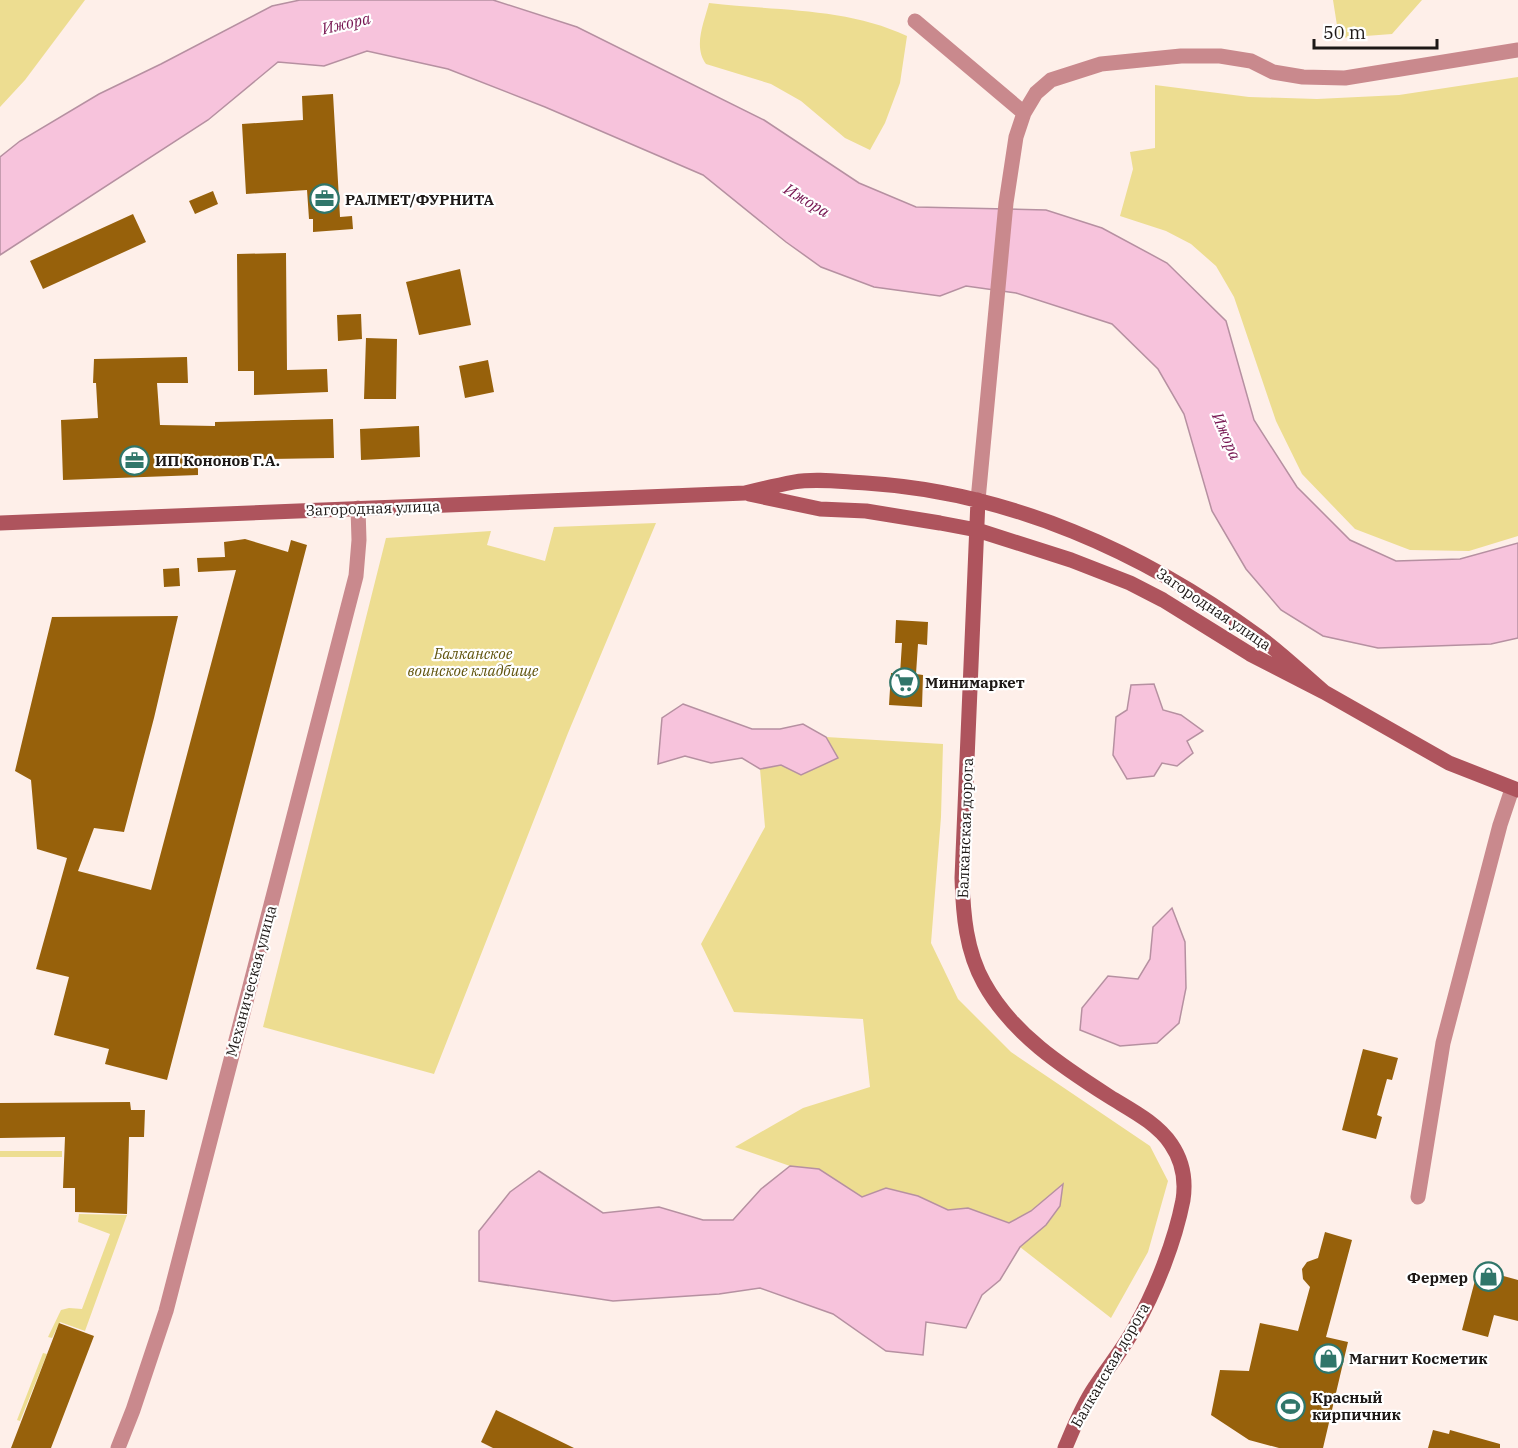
<svg xmlns="http://www.w3.org/2000/svg" width="1518" height="1448" viewBox="0 0 1518 1448" font-family="'IBM Plex Serif',serif">
<style>
.green{fill:#eddd91}
.water{fill:#f7c3dc;stroke:#b690a1;stroke-width:1.5}
.building{fill:#97610b}
.lines{fill:none;stroke-linecap:round;stroke-linejoin:round}
.street{stroke:#c9898d;stroke-width:15}
.secondary{stroke:#ae545d;stroke-width:15}
.labels{text-anchor:middle;dominant-baseline:central;stroke-width:4.5;stroke-linejoin:round;paint-order:stroke}
.poi-label{font-size:15px;font-weight:bold;fill:#1d1816;stroke:#fff;text-anchor:start}
.street-label{font-size:15px;fill:#1d1816;stroke:#fff}
.park-label{font-size:15px;font-style:italic;fill:#61540e;stroke:#fff}
.water-label{font-size:16px;font-style:italic;fill:#751450;stroke:#fff}
</style>
<rect width="100%" height="100%" fill="#feefe9"/>
<path class="green" d="M0 0H85L25 80 0 107Z
M1333 0H1422L1392 34 1339 38Z
M709 3C775 11 846 7 907 36L900 83 885 123 870 150 845 138 801 101 771 84 706 64C693 46 704 23 709 3Z
M1518 77V536L1469 551 1410 550 1355 529 1302 474 1276 421 1234 297 1216 266 1191 244 1166 231 1120 216 1133 169 1130 152 1155 148V85L1249 97 1317 99 1399 95Z
M656 523 568 733 434 1074 263 1027 386 538 491 531 487 545 545 561 554 527Z
M826 737 943 744 941 817 931 943 958 999 1011 1052 1150 1146 1168 1181 1148 1252 1111 1318 1020 1247C1044 1227 1060 1218 1063 1185L1031 1211 1009 1223 968 1208 948 1210 918 1196 886 1188 862 1197 819 1169 790 1166 735 1147 803 1108 870 1087 863 1019 734 1012 701 944 765 827 760 769 781 765 801 775 837 758Z
M0 1151H62V1157H0Z
M79 1214 127 1215 85 1331 60 1322 52 1338 48 1337 61 1310 69 1308 82 1309 110 1234 78 1222Z
M43 1353 47 1354 20 1421 17 1420Z"/>
<path class="water" d="M300 0H493L577 27 764 120 859 183 916 207 1046 210 1102 228 1167 263 1226 321 1254 420 1297 487 1350 540 1396 561 1460 559 1518 543V638L1491 644 1378 648 1323 636 1281 610 1246 569 1212 511 1184 414 1158 369 1112 324 1016 293 966 286 940 296 874 287 821 267 786 242 703 175 545 107 448 69 367 51 324 66 278 62 208 120 0 255V157L20 141 99 94 161 64 272 6Z
M1154 684 1163 710 1181 715 1203 731 1187 741 1193 753 1177 766 1162 763 1154 776 1127 779 1113 755 1116 717 1127 710 1131 685Z
M683 704 752 729H780L803 724 826 737 838 758 801 775 781 765 760 769 742 758 711 763 685 756 658 764 662 718Z
M1172 908 1185 942 1186 988 1179 1023 1157 1043 1120 1046 1080 1030 1082 1008 1108 976 1138 979 1150 959 1153 927Z
M790 1166 819 1169 862 1197 886 1188 918 1196 948 1210 968 1208 1009 1223 1031 1211 1063 1184 1060 1206 1046 1225 1020 1247 1000 1280 982 1295 966 1328 926 1322 923 1355 886 1351 833 1314 760 1288 719 1294 613 1301 479 1281V1231L510 1192 539 1171 603 1213 659 1207 703 1220H733L761 1189Z"/>
<path class="building" d="M333 94 340 217 352 216 353 229 313 232V219H309L307 190 246 194 242 124 303 120 302 96Z
M213 191 218 204 195 214 189 201Z
M133 214 146 242 43 289 30 261Z
M286 253 287 370 327 369 328 392 254 395V371H238L237 254Z
M460 269 471 325 419 335 406 282Z
M361 314 362 339 338 341 337 315Z
M366 338 397 339 396 399H364Z
M187 357 188 383H157L160 425 215 426V422L333 419 334 458 198 460V475L63 480 61 420 98 418 96 383H93L94 359Z
M488 360 494 392 465 398 459 366Z
M419 426 420 457 361 460 360 429Z
M245 539 288 552 291 540 307 545 167 1080 105 1064 109 1049 54 1035 69 977 36 969 67 858 37 849 31 780 15 771 52 617 178 616 154 718 124 832 94 828 78 871 151 890 236 570 198 572 197 558 225 557 224 542Z
M179 568 180 586 164 587 163 569Z
M896 620 928 622 927 645 918 644 916 674 923 675 922 707 889 705 891 673 900 674 902 643H895Z
M1363 1049 1398 1058 1392 1080 1387 1079 1377 1115 1382 1117 1376 1139 1342 1130Z
M130 1102 131 1110H145L144 1137H129L127 1214 75 1212V1188H63L65 1137 0 1138V1103Z
M1325 1232 1352 1240 1326 1337 1348 1342 1323 1448H1279L1249 1440 1211 1415 1220 1370 1249 1371 1260 1323 1298 1331 1310 1287 1303 1279 1302 1269 1307 1262 1318 1258Z
M1478 1269 1518 1280V1321L1494 1315 1488 1337 1462 1330Z
M59 1323 94 1336 51 1448H11Z
M496 1410 574 1448H493L481 1442Z
M1433 1430 1449 1434 1450 1430 1500 1444V1448H1428Z"/>
<g class="lines">
<path class="street" d="M915 21 1024 113
M978 500 1006 203 1016 137 1024 113 1036 93 1051 80 1101 64 1181 56H1220L1251 61 1273 72 1303 77 1345 78 1518 50
M1418 1197 1443 1043 1500 825 1512 789
M118 1448 133 1410 166 1311 356 576 359 540 358 508"/>
<path class="secondary" d="M749 494 820 509 866 511 940 523 977 530 1071 560 1130 583 1163 600 1250 654 1324 692 1449 763 1518 790
M978 500 962 878C963 914 966 951 984 983 1012 1034 1063 1067 1110 1097 1131 1110 1157 1123 1171 1144 1182 1160 1186 1180 1183 1200 1175 1241 1156 1290 1135 1327 1124 1348 1108 1367 1095 1387 1082 1406 1074 1427 1065 1448
M0 523 745 493C761 489 778 485 794 482 817 478 843 482 866 483 1010 492 1143 552 1258 636 1281 653 1302 673 1324 692"/>
</g>
<defs>
<symbol id="office-ring" viewBox="-11 -11 22 22"><circle r="9.5" fill="#fff" stroke="#30766a" stroke-width="1.5"/><path d="M-6-3h4V-5.5h4V-3h4V5H-6ZM-1-4.5V-3h2v-1.5ZM-6 0V1H6V0Z" fill="#30766a"/></symbol>
<symbol id="supermarket-ring" viewBox="-11 -11 22 22"><circle r="9.5" fill="#fff" stroke="#30766a" stroke-width="1.5"/><path d="M-6-5.5h2.5l.6 2H6L4.5 2H-2.5L-4.4-4H-6ZM-1.5 3.2a1.3 1.3 0 1 0 .1 0ZM3 3.2a1.3 1.3 0 1 0 .1 0Z" fill="#30766a"/></symbol>
<symbol id="shop-ring" viewBox="-11 -11 22 22"><circle r="9.5" fill="#fff" stroke="#30766a" stroke-width="1.5"/><path d="M-5-2.5h2.3a2.7 3.5 0 0 1 5.4 0H5L5.5 6h-11ZM-1.5-2.5h3a1.5 2.3 0 0 0-3 0Z" fill="#30766a"/></symbol>
<symbol id="stadium-ring" viewBox="-11 -11 22 22"><circle r="9.5" fill="#fff" stroke="#30766a" stroke-width="1.5"/><path d="M0-5a6.5 5 0 1 0 0 10a6.5 5 0 1 0 0-10ZM-3.5-1.8h7v3.6h-7Z" fill="#30766a"/></symbol>
</defs>
<g fill-rule="evenodd">
<use href="#office-ring" x="308" y="182" width="33" height="33"/>
<use href="#office-ring" x="118" y="444" width="33" height="33"/>
<use href="#supermarket-ring" x="888" y="666" width="33" height="33"/>
<use href="#shop-ring" x="1472" y="1260" width="33" height="33"/>
<use href="#shop-ring" x="1312" y="1342" width="33" height="33"/>
<use href="#stadium-ring" x="1274" y="1390" width="33" height="33"/>
</g>
<g class="labels">
<g class="poi-label">
<text x="345" y="199">РАЛМЕТ/ФУРНИТА</text>
<text x="155" y="460">ИП Кононов Г.А.</text>
<text x="925" y="682">Минимаркет</text>
<text x="1468" y="1277" text-anchor="end">Фермер</text>
<text x="1349" y="1358">Магнит Косметик</text>
<text x="1312" y="1397">Красный<tspan x="1312" dy="17">кирпичник</tspan></text>
</g>
<g class="street-label">
<text transform="translate(373 508) rotate(-2)">Загородная улица</text>
<text transform="translate(1214 609) rotate(34)">Загородная улица</text>
<text transform="translate(965 828) rotate(-88)">Балканская дорога</text>
<text transform="translate(251 981) rotate(-75)">Механическая улица</text>
<text transform="translate(1110 1365) rotate(-60)">Балканская дорога</text>
</g>
<g class="park-label">
<text x="473" y="653">Балканское<tspan x="473" dy="17">воинское кладбище</tspan></text>
</g>
<g class="water-label">
<text transform="translate(346 23) rotate(-13)">Ижора</text>
<text transform="translate(807 200) rotate(31)">Ижора</text>
<text transform="translate(1227 436) rotate(67)">Ижора</text>
</g>
</g>
<path d="M1314 39v9h123v-9" fill="none" stroke="#1d1816" stroke-width="3"/>
<text x="1323" y="39" font-size="18" fill="#1d1816" stroke="#ffffff" stroke-width="4.5" paint-order="stroke">50 m</text>
</svg>
